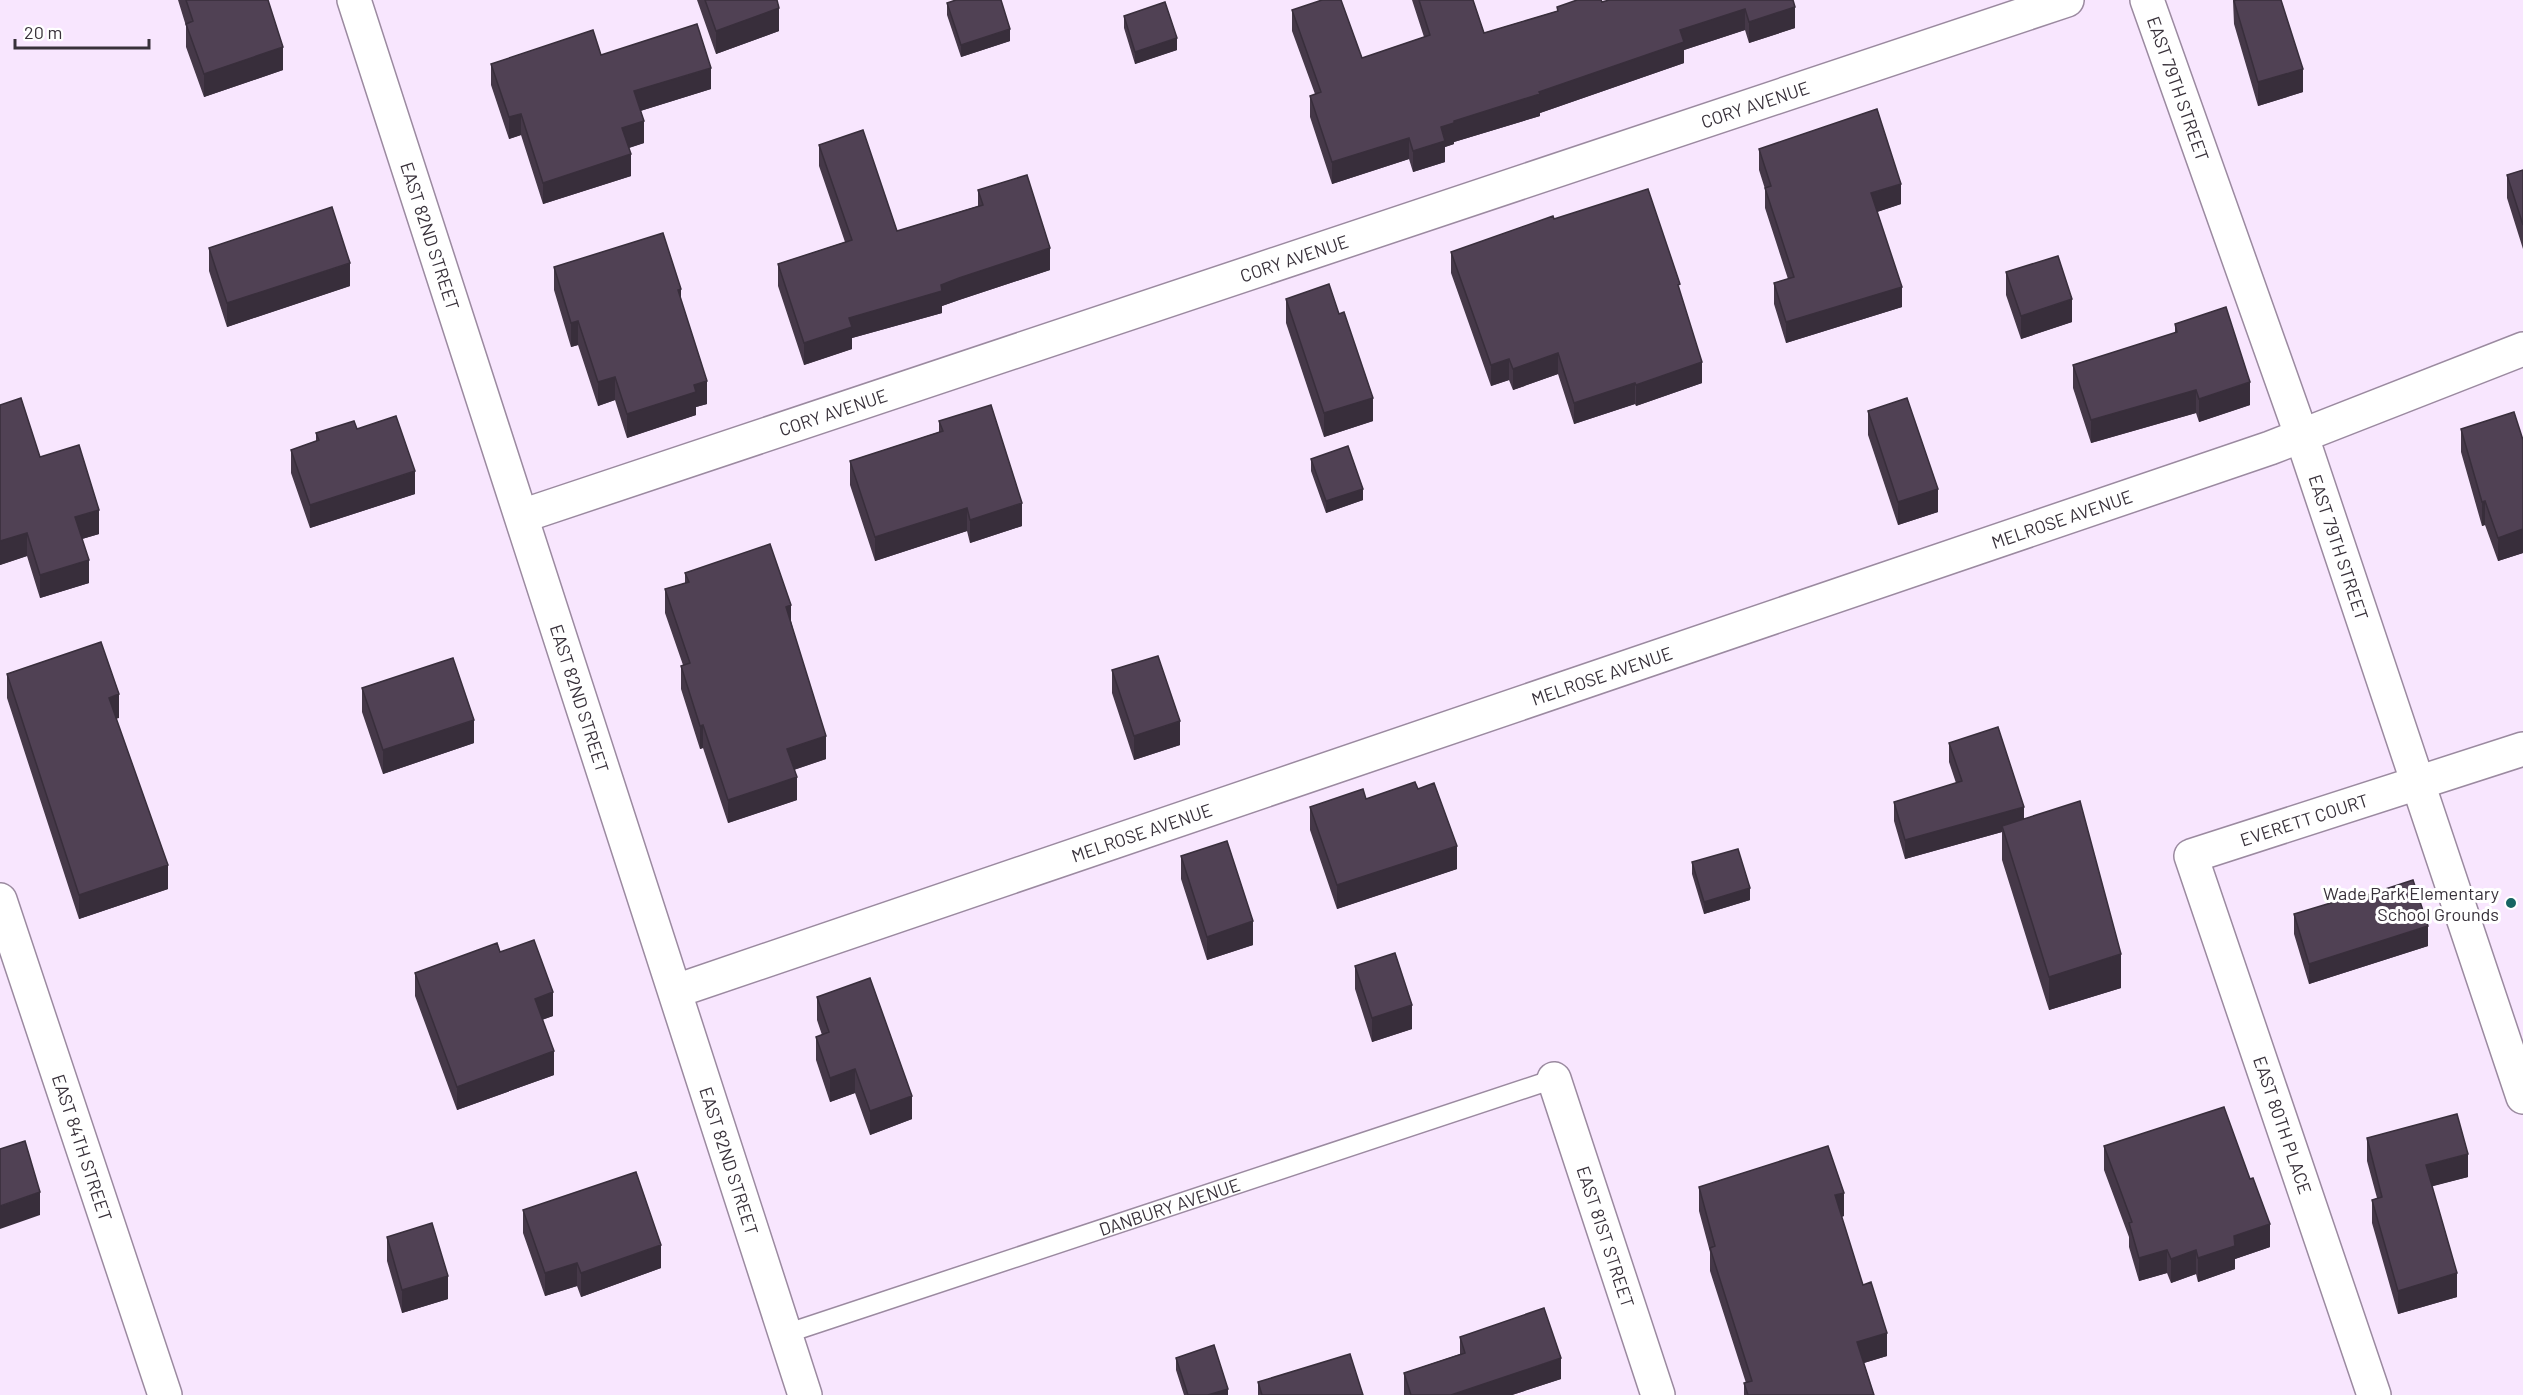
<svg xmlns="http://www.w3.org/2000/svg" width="2523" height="1395" viewBox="0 0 2523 1395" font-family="Barlow,sans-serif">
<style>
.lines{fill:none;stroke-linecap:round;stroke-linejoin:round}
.lane-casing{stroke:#9b8aa0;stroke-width:21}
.street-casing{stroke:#9b8aa0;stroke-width:36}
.secondary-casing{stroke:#9b8aa0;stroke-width:36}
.lane{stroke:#fff;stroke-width:18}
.street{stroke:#fff;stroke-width:33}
.secondary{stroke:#fff;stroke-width:33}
.wall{fill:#453848}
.shaded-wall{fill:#382e3b}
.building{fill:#504154;stroke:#382e3b;stroke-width:1.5}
.poi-dot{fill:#176563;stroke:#fff;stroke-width:2}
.labels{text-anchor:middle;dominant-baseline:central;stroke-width:6;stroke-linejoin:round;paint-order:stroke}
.street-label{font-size:18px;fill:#38313a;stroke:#fff}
.poi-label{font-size:18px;fill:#38313a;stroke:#fff;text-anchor:end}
</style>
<rect width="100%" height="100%" fill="#f8e6fe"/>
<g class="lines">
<defs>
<g id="lane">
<path id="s1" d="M785 1334 1554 1079"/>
</g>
<g id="street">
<path id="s2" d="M354 0 805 1395"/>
<path id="s3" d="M522 516 2067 0"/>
<path id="s4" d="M0 900 165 1395"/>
<path id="s5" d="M676 991 2270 448 2523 349"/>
<path id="s6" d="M1554 1079 1658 1395"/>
<path id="s7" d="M2374 1395 2191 856 2523 749"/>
</g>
<g id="secondary">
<path id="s8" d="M2147 0 2302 437 2523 1097"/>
</g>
</defs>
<use href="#lane" class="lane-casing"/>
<use href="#street" class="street-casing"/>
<use href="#secondary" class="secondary-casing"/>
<use href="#lane" class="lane"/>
<use href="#street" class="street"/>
<use href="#secondary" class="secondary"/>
</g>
<path class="wall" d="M178 0H268L283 70 204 97 186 47V26Z
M697 0H777L779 31 716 54Z
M1412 0H1473L1484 33 1557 11V7L1602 2 1793 0 1795 28 1749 43 1745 30 1684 50V63L1540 113V116L1454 142V144L1445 147V162L1413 172 1409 159 1332 184 1310 117V96L1315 94 1292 31V10L1362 58 1424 37Z
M2233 0H2281L2303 92 2258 106 2234 24Z
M947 3 1010 41 961 57 947 15Z
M1124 16 1177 50 1135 64 1124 28Z
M601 55 711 89 640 111 644 143 629 148 631 176 543 204 521 135 509 139 491 85V64Z
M819 145 897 231 978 206V190L1050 270 959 300 942 306V313L852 338V349L804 365 778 286V264L845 242 819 166Z
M1759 149 1901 204 1877 212 1902 307 1786 343 1774 304V283L1788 279 1765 208V189L1759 170Z
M2523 170V249L2507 198V175Z
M1554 219 1680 292 1702 383 1636 406 1635 404 1574 424 1558 374 1513 390 1509 380 1491 386 1451 273V252Z
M209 248 350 286 227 327 209 271Z
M554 267 681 300 707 404 696 407V415L627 438 615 400 598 406 578 345 571 347 554 290Z
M2006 272 2072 322 2021 339 2006 295Z
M1286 299 1339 314 1373 421 1324 437 1286 323Z
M2175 324 2250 405 2199 422 2196 413 2091 443 2073 388V365L2175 333Z
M0 405 99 534 82 539 89 583 40 598 27 556 0 565Z
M1868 411 1938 512 1898 525 1868 435Z
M939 421 1022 526 970 543 967 531 875 561 850 485V461L939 432Z
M357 429 415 494 310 528 291 473V450L316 441V433Z
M2461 429 2523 440V553L2498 561 2485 525 2482 526 2461 452Z
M1311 459 1363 500 1326 513 1311 471Z
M685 573 791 621 826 759 794 770 797 800 728 823 703 748 700 749 681 689V666L683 665 665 613V589L685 583Z
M1112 670 1180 745 1134 760 1112 693Z
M7 674 119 718H116L168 889 79 919 7 698Z
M362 688 474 743 383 774 362 712Z
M1949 743 2024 819 2121 988 2049 1010 2002 860V832L1905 859 1894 821V802L1956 783 1949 762Z
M1366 799 1457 869 1337 909 1310 830V807Z
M1181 856 1253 945 1207 960 1181 879Z
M1692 862 1750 900 1704 914 1692 874Z
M2355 899 2428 946 2309 984 2294 934V914Z
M500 952 553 1016 542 1020 554 1075 457 1110 415 996V973Z
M1355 966 1412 1029 1372 1042 1355 989Z
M817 997 912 1119 870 1135 855 1093 830 1102 816 1060V1037L822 1035 817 1020Z
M2367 1138 2468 1177 2432 1186 2457 1297 2398 1314 2372 1223V1200L2377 1198 2367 1161Z
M2104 1146 2270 1247 2235 1259V1269L2198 1282 2196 1274 2171 1283 2167 1273 2139 1281 2129 1247V1237L2104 1170Z
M1699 1187 1844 1216 1841 1217 1863 1285 1887 1356 1864 1363 1874 1395H1744V1383H1746L1710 1271V1252L1699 1211Z
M523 1210 661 1268 581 1297 577 1286 545 1296 523 1233Z
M387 1237 448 1299 402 1313 387 1261Z
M1460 1337 1561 1379 1512 1395H1404V1373L1460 1354Z
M1176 1358 1228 1395H1184L1176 1370Z
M1258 1382 1363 1395H1258Z"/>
<path class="shaded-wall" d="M1795 7V28L1749 43V22Z
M779 8V31L716 54V31Z
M1745 9V30L1684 50V63L1540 113V116L1454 142V144L1445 147V162L1413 172V151L1441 127 1454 121 1539 92 1680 30Z
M1010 29V41L961 57V45Z
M1177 38V50L1135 64V52Z
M283 47V70L204 97V74Z
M711 68V89L634 113V91Z
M2303 69V92L2258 106V82Z
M521 114V135L509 139V117Z
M644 121V143L622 150V128Z
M1409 138V159L1332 184V162Z
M631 154V176L543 204V183Z
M1901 184V204L1871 214V193Z
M1050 248V270L959 300 942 306V313L852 338V349L804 365V343L849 318 941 285 959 278Z
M350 263V286L227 327V303Z
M1902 287V307L1786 343V322Z
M681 289V313L678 290Z
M2072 299V322L2021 339V316Z
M578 321V345L571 347V323Z
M1558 353V374L1513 390V369Z
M1509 359V380L1491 386V365Z
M1702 362V383L1636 406V385Z
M615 377V400L598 406V382Z
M707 381V404L696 407V415L627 438V414L694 385Z
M2250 382V405L2199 422V399Z
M1635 383V404L1574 424V403Z
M2196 390V413L2091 443V420Z
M1373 398V421L1324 437V413Z
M415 471V494L310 528V505Z
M1363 489V500L1326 513V501Z
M1938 489V512L1898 525V502Z
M2485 501V525L2482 526V502Z
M1022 503V526L970 543V520Z
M967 508V531L875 561V537Z
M99 510V534L75 541V517Z
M2523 529V553L2498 561V538Z
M27 533V556L0 565V541Z
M89 560V583L40 598V575Z
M791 605V629L786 607Z
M119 694V718L109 721V698Z
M474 720V743L383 774V750Z
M1180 721V745L1134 760V736Z
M703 725V748L700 749V726Z
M826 736V759L787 772V749Z
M797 777V800L728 823V800Z
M2024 807V827L2002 826V832L1905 859V840Z
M1457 846V869L1337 909V885Z
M168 865V889L79 919V895Z
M1750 888V900L1704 914V902Z
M1253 921V945L1207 960V937Z
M2428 926V946L2309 984V964Z
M2121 954V988L2049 1010V977Z
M553 992V1016L535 1022V999Z
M1412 1005V1029L1372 1042V1018Z
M554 1051V1075L457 1110V1087Z
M855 1069V1093L830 1102V1078Z
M912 1096V1119L870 1135V1111Z
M2468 1154V1177L2426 1188V1165Z
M40 1192V1215L0 1229V1206Z
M1844 1193V1216L1835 1219V1195Z
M2270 1224V1247L2235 1259V1269L2198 1282V1258L2234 1236Z
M661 1245V1268L581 1297V1273Z
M2167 1250V1273L2139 1281V1258Z
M2196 1250V1274L2171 1283V1259Z
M577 1263V1286L545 1296V1273Z
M2457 1273V1297L2398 1314V1291Z
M448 1276V1299L402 1313V1290Z
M1887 1333V1356L1857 1365V1342Z
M1561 1358V1379L1512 1395H1451Z
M1228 1389V1395H1208Z"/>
<path class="building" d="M186 0H268L283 47 204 74 186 24 193 21Z
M705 0H777L779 8 716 31Z
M956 0H1001L1010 29 961 45 947 3Z
M1322 0H1341L1362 58 1430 35 1419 0H1473L1484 33 1558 11 1557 7 1577 0H1601L1602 2 1609 0H1793L1795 7 1749 22 1745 9 1680 30 1684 42 1539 92 1540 94 1454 121V123L1441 127 1445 141 1413 151 1409 138 1332 162 1310 96 1321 92 1292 10Z
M2236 0H2281L2303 69 2258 82 2234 1Z
M1165 2 1177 38 1135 52 1124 16Z
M697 24 711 68 634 91 644 121 622 128 631 154 543 183 521 114 509 117 491 64 593 30 601 55Z
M1877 109 1901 184 1871 193 1902 287 1786 322 1774 283 1794 277 1765 188 1771 186 1759 149Z
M863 130 897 231 983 205 978 190 1027 175 1050 248 959 278 941 285 942 291 849 318 852 327 804 343 778 264 852 240 819 145Z
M2523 170V225L2507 175Z
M1648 189 1680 284 1678 285 1702 362 1636 385 1635 383 1574 403 1558 353 1513 369 1509 359 1491 365 1451 252 1553 216 1554 219Z
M332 207 350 263 227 303 209 248Z
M663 233 681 289 678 290 707 381 694 385 696 392 627 414 615 377 598 382 578 321 571 323 554 267Z
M2058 256 2072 299 2021 316 2006 272Z
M1329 284 1339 314 1344 312 1373 398 1324 413 1286 299Z
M2226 307 2250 382 2199 399 2196 390 2091 420 2073 365 2177 332 2175 324Z
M21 398 40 457 79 445 99 510 75 517 89 560 40 575 27 533 0 541V405Z
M1907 398 1938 489 1898 502 1868 411Z
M991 405 1022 503 970 520 967 508 875 537 850 461 943 431 939 421Z
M2514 412 2523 440V529L2498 538 2485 501 2482 502 2461 429Z
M396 416 415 471 310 505 291 450 319 440 316 433 354 421 357 429Z
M1348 446 1363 489 1326 501 1311 459Z
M770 544 791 605 786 607 826 736 787 749 797 777 728 800 703 725 700 726 681 666 690 663 665 589 689 582 685 573Z
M101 642 119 694 109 698 168 865 79 895 7 674Z
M1158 656 1180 721 1134 736 1112 670Z
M453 658 474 720 383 750 362 688Z
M1998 727 2024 807 1905 840 1894 802 1962 781 1949 743Z
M1415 782 1418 789 1434 783 1457 846 1337 885 1310 807 1363 789 1366 799Z
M2080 801 2121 954 2049 977 2002 826Z
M1227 841 1253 921 1207 937 1181 856Z
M1738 849 1750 888 1704 902 1692 862Z
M2413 880 2428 926 2309 964 2294 914 2354 896 2355 899Z
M534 940 553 992 535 999 554 1051 457 1087 415 973 497 943 500 952Z
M1395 953 1412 1005 1372 1018 1355 966Z
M870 978 912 1096 870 1111 855 1069 830 1078 816 1037 829 1032 817 997Z
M2224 1107 2250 1179 2253 1178 2270 1224 2234 1236 2235 1246 2198 1258 2196 1250 2171 1259 2167 1250 2139 1258 2129 1223 2132 1222 2104 1146Z
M2457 1114 2468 1154 2426 1165 2457 1273 2398 1291 2372 1200 2382 1197 2367 1138Z
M25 1141 40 1192 0 1206V1149Z
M1828 1146 1844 1193 1835 1195 1863 1285 1871 1282 1887 1333 1857 1342 1874 1395H1748L1744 1383 1752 1381 1710 1248 1715 1246 1699 1187Z
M636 1172 661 1245 581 1273 577 1263 545 1273 523 1210Z
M432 1223 448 1276 402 1290 387 1237Z
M1544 1308 1561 1358 1451 1395H1411L1404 1373 1465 1353 1460 1337Z
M1214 1345 1228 1389 1208 1395H1188L1176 1358Z
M1350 1354 1363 1395H1262L1258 1382Z"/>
<circle class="poi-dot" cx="2511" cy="903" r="6"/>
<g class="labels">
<g class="street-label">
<text stroke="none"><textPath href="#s8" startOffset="94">EAST 79TH STREET</textPath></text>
<text stroke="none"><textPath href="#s3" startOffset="1300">CORY AVENUE</textPath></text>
<text stroke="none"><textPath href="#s2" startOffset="248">EAST 82ND STREET</textPath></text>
<text stroke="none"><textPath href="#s3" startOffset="814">CORY AVENUE</textPath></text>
<text stroke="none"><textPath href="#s3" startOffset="328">CORY AVENUE</textPath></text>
<text stroke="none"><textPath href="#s5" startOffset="1464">MELROSE AVENUE</textPath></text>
<text stroke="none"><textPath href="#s8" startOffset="580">EAST 79TH STREET</textPath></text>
<text stroke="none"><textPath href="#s5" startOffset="978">MELROSE AVENUE</textPath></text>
<text stroke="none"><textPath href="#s2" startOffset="734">EAST 82ND STREET</textPath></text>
<text stroke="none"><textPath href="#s7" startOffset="688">EVERETT COURT</textPath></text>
<text stroke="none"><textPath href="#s5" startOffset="492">MELROSE AVENUE</textPath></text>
<text transform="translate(2283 1125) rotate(71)">EAST 80TH PLACE</text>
<text stroke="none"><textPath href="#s4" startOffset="261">EAST 84TH STREET</textPath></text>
<text stroke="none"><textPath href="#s2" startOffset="1220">EAST 82ND STREET</textPath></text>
<text stroke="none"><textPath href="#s1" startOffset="405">DANBURY AVENUE</textPath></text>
<text stroke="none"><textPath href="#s6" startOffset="166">EAST 81ST STREET</textPath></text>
</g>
<g class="poi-label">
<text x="2499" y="893">Wade Park Elementary<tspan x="2499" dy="21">School Grounds</tspan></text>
</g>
</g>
<path d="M15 39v9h134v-9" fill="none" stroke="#38313a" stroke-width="3"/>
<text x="24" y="39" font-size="18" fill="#38313a" stroke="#ffffff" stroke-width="4.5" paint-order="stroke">20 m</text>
</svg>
